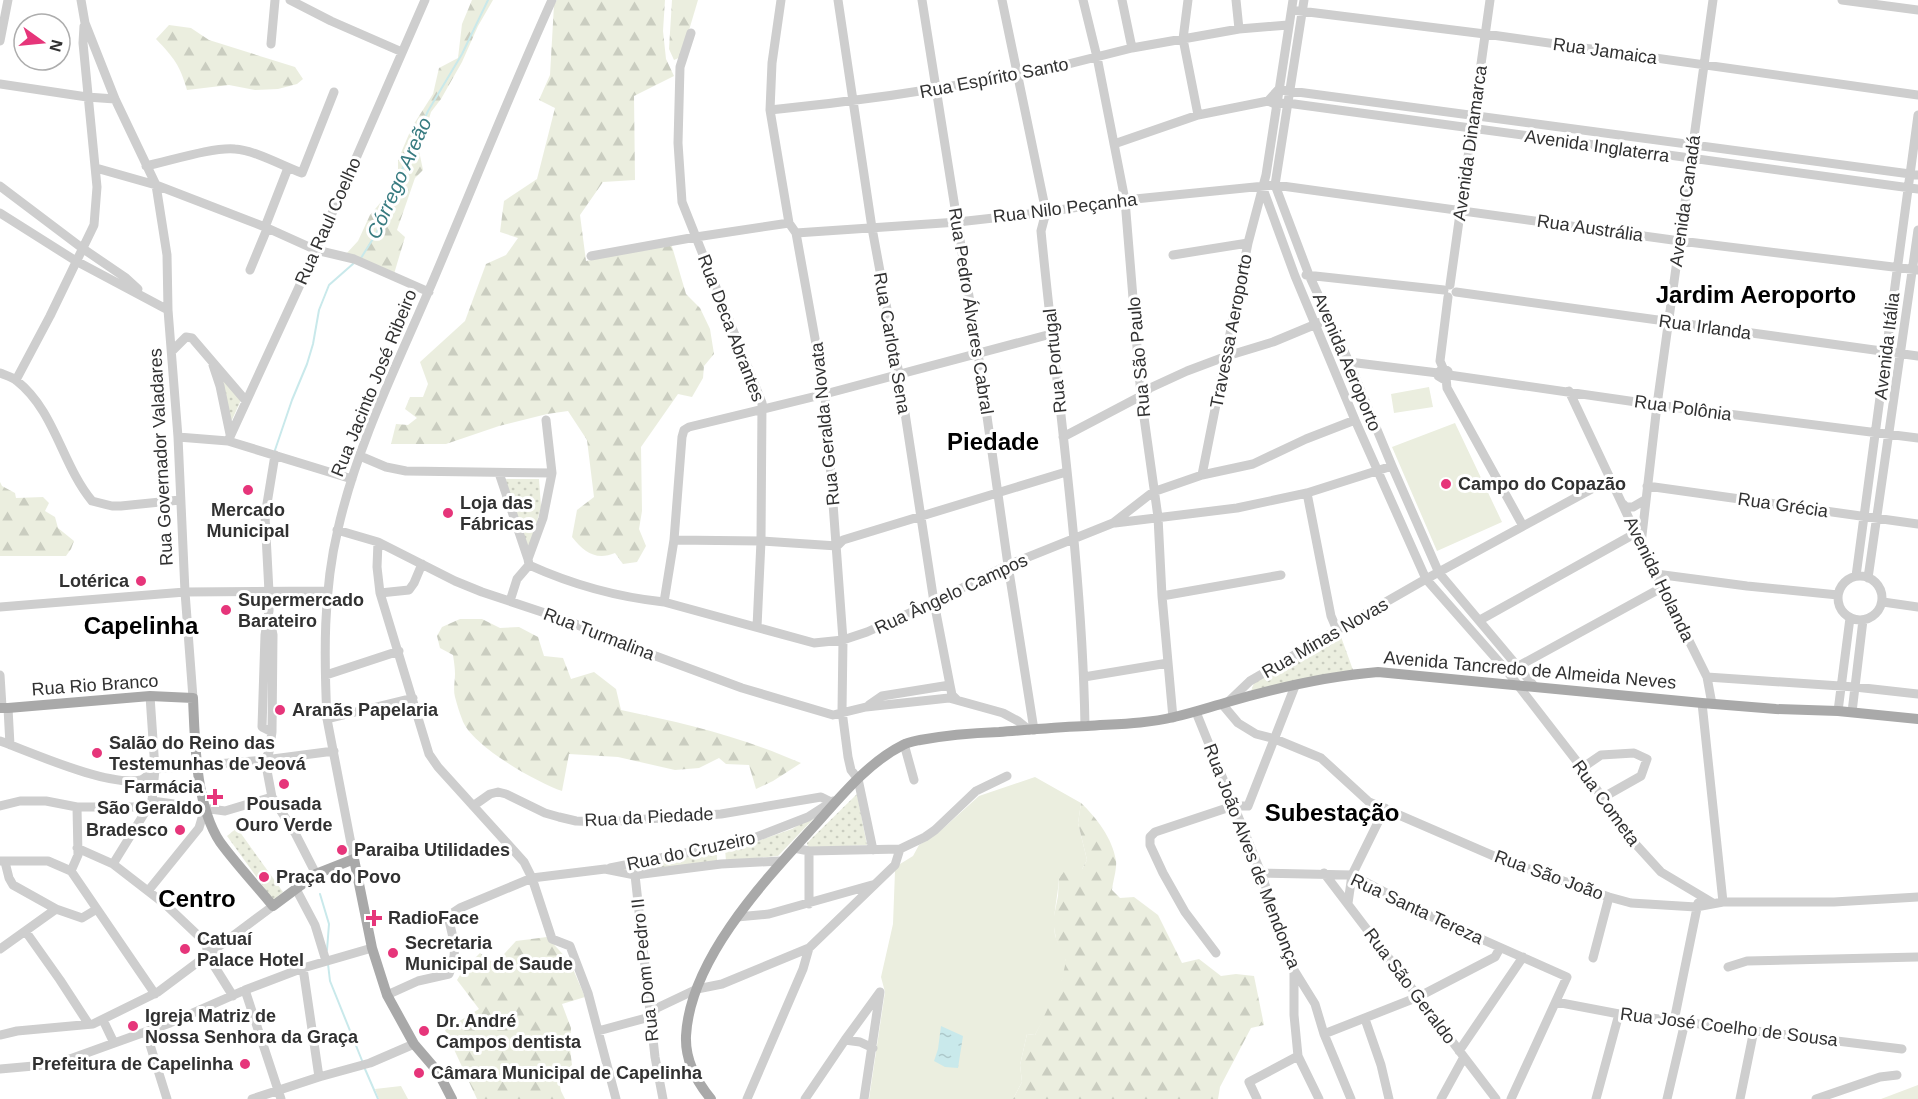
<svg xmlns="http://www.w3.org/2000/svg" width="1918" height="1099" viewBox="0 0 1918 1099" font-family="Arial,sans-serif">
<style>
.grass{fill:#ebeedf}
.forest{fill:url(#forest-firs)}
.park{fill:url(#park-dots)}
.water{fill:url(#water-ripples)}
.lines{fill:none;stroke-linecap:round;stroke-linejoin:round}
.stream{stroke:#c9e9eb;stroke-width:2}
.minor{stroke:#cecece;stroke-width:9}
.major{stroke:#a9a9a9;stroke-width:10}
.poi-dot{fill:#e6357a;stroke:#fff;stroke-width:2}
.labels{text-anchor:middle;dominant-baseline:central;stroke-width:6;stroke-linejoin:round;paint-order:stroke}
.street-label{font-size:18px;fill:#313131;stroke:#fff}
.poi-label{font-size:18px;font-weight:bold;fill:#313131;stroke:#fff;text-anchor:start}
.water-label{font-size:20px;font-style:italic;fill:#377b80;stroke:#fff}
.district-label{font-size:24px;font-weight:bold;fill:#000;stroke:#fff}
</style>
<defs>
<pattern id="forest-firs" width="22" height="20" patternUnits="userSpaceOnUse" patternTransform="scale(1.5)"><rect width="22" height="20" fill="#ebeedf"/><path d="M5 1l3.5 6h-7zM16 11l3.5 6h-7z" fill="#cacdc0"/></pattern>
<pattern id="park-dots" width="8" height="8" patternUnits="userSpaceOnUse" patternTransform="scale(1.5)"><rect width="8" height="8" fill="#ebeedf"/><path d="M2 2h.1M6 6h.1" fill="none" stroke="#cacdc0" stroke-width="1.8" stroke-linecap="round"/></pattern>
<pattern id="water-ripples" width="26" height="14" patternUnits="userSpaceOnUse" patternTransform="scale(1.5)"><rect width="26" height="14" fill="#c9e9eb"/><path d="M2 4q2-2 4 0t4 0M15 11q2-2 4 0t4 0" fill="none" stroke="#adc8ca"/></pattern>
</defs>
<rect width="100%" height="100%" fill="#fff"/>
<path class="grass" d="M1429 387 1433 407 1394 413 1391 394Z
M1455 423 1502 522 1437 551 1392 447Z
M1035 777 1081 803 1078 823 1087 860 1082 869 1059 878C1058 897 1052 916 1055 935 1057 944 1065 952 1066 961 1068 977 1043 1019 1035 1035L1027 1034 1020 1065 1022 1082 1013 1099H869L885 992 881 977 893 924 895 871 900 864 913 856 919 845 938 833 979 796Z
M1918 1085V1099H1881Z
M401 1086 408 1099H379L375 1089Z"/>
<path class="forest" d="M472 0H493L478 26 462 62 441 99 431 112 419 151 423 170 415 178 397 230 405 237 394 274 346 254 358 241 370 215 398 182V160L412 127 433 94 439 68 458 58 462 24Z
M557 0H665L663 31 666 59 674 76 634 96 635 180 603 182 580 215 586 261 671 243 686 294 700 308 710 329 714 354 704 366 703 378 692 397 678 394 641 447 642 511 639 529 646 546 637 562 623 564 615 553C596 561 584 552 572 537L577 510 594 497 587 440 568 411 547 414 499 426 446 444H391L396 424 408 425 417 418 405 409 410 397H423L428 384 420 362 465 321 486 264 506 255 518 238 500 232 504 201 537 179 555 108 539 100 550 75 554 5Z
M672 0H698L681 57 674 60 669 49Z
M169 25 191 28 209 40 295 67 303 79 297 84 278 89 255 90 229 85 187 90C180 65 174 58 156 39Z
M0 482 2 486 15 493 16 498 43 497 49 503 45 511 55 517 58 528 74 541 71 549 66 556H0Z
M460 619H482L500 628 519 627 538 637 544 656 563 658 571 679 594 672 616 689 621 710C684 723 742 737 801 763L773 781 756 789 749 765 726 764 719 758 699 768 675 770 618 757 569 754 562 791C536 782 470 745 462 719 459 712 457 704 455 697 453 690 455 681 455 674 455 668 454 662 453 655L440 648 437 636 442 627Z
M1081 803C1096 817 1113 839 1116 861 1117 869 1113 881 1112 890L1120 898 1134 897 1158 915 1182 963 1199 959 1221 976 1236 974 1254 976 1264 1025 1251 1028 1220 1087 1218 1099H1013L1022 1082 1020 1065 1027 1034 1035 1035 1062 979 1066 961 1056 939 1053 921 1058 896 1059 878 1067 868 1082 869 1087 860 1078 823Z
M547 937 570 962 585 997 562 1004 571 1028 570 1049 572 1065 558 1076 561 1091 565 1099H477L445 1030 479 1009 457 980 463 970 480 953 495 964 516 941Z"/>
<path class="park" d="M218 372 241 400 231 422Z
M504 479H539L541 507 529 550Z
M1340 634 1353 670 1250 694 1254 683Z
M857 794 867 845 808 848 807 843Z
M819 813 778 856 726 861 725 849 752 843 792 829Z
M237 828 283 892 273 900 227 836Z
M717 851V862L634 871 617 869Z"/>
<path class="water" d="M941 1026 963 1036 958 1068 945 1067 934 1061 938 1049Z"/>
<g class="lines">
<path class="stream" d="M361 258 376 234 394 188 428 111 462 54 488 0
M274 453 292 400 307 364 313 344 319 310 329 285 354 263
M320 894 329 924 327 950
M328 964 330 981 363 1063
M365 1069 378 1099"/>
<path class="minor" d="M81 0 85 23 115 99 156 185 167 255 168 310 178 437 185 592 193 698
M290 0 331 21 402 52
M781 0 772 63 770 110 789 223 796 233 825 394 843 640 842 711 848 757 851 770 858 779 873 850
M838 0 872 228 899 374 934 602 950 685 952 695 957 700
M922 0 978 353 1008 565 1034 730
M1002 0 1046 212 1041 231C1057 396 1082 560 1085 726
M1083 0 1097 57 1125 200 1141 396 1158 517 1162 596 1173 718
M1122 0 1132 48
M1188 0 1183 39 1198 115
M1236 0 1239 29
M1304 0 1275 185 1309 275 1349 362 1392 466 1439 573 1534 686
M1842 0 1918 10
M1292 10 1485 34 1918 95
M691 33 680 67 678 143 682 202 762 403 761 541 757 627
M0 41 8 0
M271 44 275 0
M0 84 87 97 115 99
M1268 101 1278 90 1290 91 1918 175
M770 110C850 102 929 91 1009 76L1017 77 1132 48 1239 29 1288 25
M1114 144 1198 115 1268 101 1275 104 1287 103 1918 189
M146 166C170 161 212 147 235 149 254 150 283 166 302 173L334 92
M96 168 156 185 265 227 316 250 354 259 429 292
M0 186 82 248 126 278 138 289
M1262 186 1295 276 1355 420 1426 579 1507 671 1582 768 1630 838 1661 872 1713 903
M0 213 76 261 168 310
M265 227 288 168
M796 233 958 222 1046 212 1125 200 1275 185 1680 241 1918 270
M1173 255 1248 243
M591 256 696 237 789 223
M250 270 267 229
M1306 275 1444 290
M1450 285 1490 0
M1456 292 1918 356
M172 351 186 337 192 338 246 401
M1349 362 1438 373
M213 365 220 386 230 434
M1443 368 1438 373V376L1443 379 1449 375 1448 371 1443 368 1440 361 1448 297
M0 373C5 375 13 377 17 381 55 411 62 465 92 501L112 506H121L180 500
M1449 375 1657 405 1918 438
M1446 378 1447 388 1523 526
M16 380 50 316 94 225 97 187 83 43 84 26
M1569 391 1641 544 1707 677 1712 704
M178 437 228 441 352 479
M1063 437 1141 396 1150 388 1187 371 1227 356 1273 342 1321 322
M228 441 316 250 425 0
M360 456 386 467 406 471 552 473
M499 473 528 559
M1202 475 1248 243 1266 175 1293 0
M1647 486 1918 524
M1307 493 1331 616 1337 630
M1623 504 1626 507H1633L1645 500
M1115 523 1237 508 1307 493 1392 466
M337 530 378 542 455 581 482 592 563 619 634 648 742 688 833 715 866 707 949 698 1003 713 1018 721 1029 730
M674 540 761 541 837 546 843 540 1066 472
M378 542 377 567 380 593 429 754 438 767 524 862 532 878 552 939 570 946 588 993 616 1099
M1641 544 1657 405 1713 0
M529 565C573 585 617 597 664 602L814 643 843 640 867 632 934 602 1008 565 1113 523 1153 492 1202 475 1253 464 1306 439 1355 420
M529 565 528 559 543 518 552 473 546 420
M1656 574 1747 586 1838 595
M1838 598a22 22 0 1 1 44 0a22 22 0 1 1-44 0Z
M1856 576 1918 115
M1868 578 1918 230
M380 593 409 590 414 583 422 564
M1162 596 1281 575
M510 601 517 579 529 565
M664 602 674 540 682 437 684 430 689 427 825 394 1051 334
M1883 602 1918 607
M0 607 185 592 327 591
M270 620 273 635 272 732 269 752 265 760 272 797 295 833 316 874
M1480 620 1636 533
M1515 668 1663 587
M0 675 2 707
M326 675 399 651
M1084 677 1168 663
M1707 677 1855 687 1918 694
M1228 702 1250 681 1337 630 1426 579 1610 479
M1702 703 1723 902
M1222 704 1238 723 1256 734 1275 739 1321 758 1369 802 1503 860 1609 897 1631 903 1696 907 1723 902H1834L1918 897
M869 705 882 696 950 685
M8 708 10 745
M1838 711 1850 618
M1196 712 1261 873 1294 970 1315 1004 1324 1034 1351 1099
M1852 712 1863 620
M327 719 413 698
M272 732 262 727 265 635 269 611V592L265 516 275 455
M0 741C33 753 108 787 141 780 146 778 151 773 155 769L265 760 334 751
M904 744 914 780
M1582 768 1601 755 1634 753 1647 759 1641 776 1602 798
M0 806 20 801H46L77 807H142L152 801 225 811 272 797
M473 806 490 794 498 792 506 794 545 813 559 817 576 821 603 822 721 814 821 797 831 802
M77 848 113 864 166 905 206 943 208 956 233 996
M794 848 809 851 900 849 925 837 935 830 976 791 1007 776
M809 851V904
M354 859 327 719C324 657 323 591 338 529 358 441 400 359 435 276 474 184 511 91 552 0
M0 861H48L71 871 155 994
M5 862 9 878 13 885 56 909 82 918 97 909
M113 864 152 801 155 769 150 696
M610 868 746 841 808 817 833 801
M71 871 78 855 77 807
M1261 873 1352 875 1434 918 1567 977 1511 1099
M1324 873 1496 1099
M635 875 655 1057 663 1099
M296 889 315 925 326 961
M148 891 199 828 205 808
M1348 903 1352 875 1385 808
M737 917 769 914 872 885
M26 932 60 980 88 1023
M0 949 56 909
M1216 953 1185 912 1163 873 1150 845V837L1155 832 1233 806H1248L1295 686
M1593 958 1609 897
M1728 967 1747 961 1918 957
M303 968 319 1077
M1294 973V1015L1298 1056 1319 1099
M245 990 281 1099
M387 995 418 981 449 974C459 951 453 939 448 916L460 908 532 878 605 869 635 875 721 864 781 861
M1556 1002 1619 1014 1902 1049
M1365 1019 1381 1065 1389 1099
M103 1020 114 1043
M1674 1021 1698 903
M598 1031 650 1017 657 1008 697 989 722 984 809 948
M146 1032 167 1099
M1324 1034 1418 997 1495 957 1500 948
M0 1035 17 1031 93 1024 158 992 273 906
M845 1040 860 1042 873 1048
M1459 1051 1523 957
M0 1069 56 1064 170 1023 245 990 303 968 372 948
M252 1099 319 1077 370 1063 414 1044
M747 1099 803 969 809 948 895 865 900 849
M805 1099 845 1040 880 992
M864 1099 880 992
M1257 1099 1249 1082 1298 1056
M1441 1099 1464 1057
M1596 1099 1619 1014
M1667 1099 1685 1022
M1740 1099 1754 1030
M1816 1099 1880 1077 1897 1075"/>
<path class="major" d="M0 708H8L150 696 193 698C195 741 195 804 220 842 236 864 256 885 273 906L316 874 354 859 372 948 387 995 414 1044 438 1072 452 1099
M711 1099C696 1081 685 1061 686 1036 690 958 767 878 817 823 842 795 869 762 903 745 908 742 915 741 920 740 947 735 972 733 999 732 1028 730 1057 727 1087 726 1116 724 1145 724 1174 717 1192 713 1210 707 1228 702 1276 688 1328 676 1378 672L1702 703 1776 709 1838 711 1918 719"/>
</g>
<g class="poi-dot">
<circle cx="1446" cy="484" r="6"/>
<circle cx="248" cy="490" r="6"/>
<circle cx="448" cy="513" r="6"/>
<circle cx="141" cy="581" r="6"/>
<circle cx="226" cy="610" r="6"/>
<circle cx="280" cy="710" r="6"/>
<circle cx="97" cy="753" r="6"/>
<circle cx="284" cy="784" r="6"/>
<path d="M212 788h6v6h6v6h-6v6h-6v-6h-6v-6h6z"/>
<circle cx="180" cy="830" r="6"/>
<circle cx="342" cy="850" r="6"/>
<circle cx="264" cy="877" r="6"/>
<path d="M371 909h6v6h6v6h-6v6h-6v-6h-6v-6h6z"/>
<circle cx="185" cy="949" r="6"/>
<circle cx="393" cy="953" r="6"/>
<circle cx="133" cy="1026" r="6"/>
<circle cx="424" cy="1031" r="6"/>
<circle cx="245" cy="1064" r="6"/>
<circle cx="419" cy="1073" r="6"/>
</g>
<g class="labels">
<g class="street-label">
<text transform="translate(1605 51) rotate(8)">Rua Jamaica</text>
<text transform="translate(994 78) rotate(-11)">Rua Espírito Santo</text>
<text transform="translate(1470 143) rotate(-82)">Avenida Dinamarca</text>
<text transform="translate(1597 146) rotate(8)">Avenida Inglaterra</text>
<text transform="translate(1685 201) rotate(-82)">Avenida Canadá</text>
<text transform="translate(1065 208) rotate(-7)">Rua Nilo Peçanha</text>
<text transform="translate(328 221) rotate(-66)">Rua Raul Coelho</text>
<text transform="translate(1590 228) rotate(8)">Rua Austrália</text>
<text transform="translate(971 311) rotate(81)">Rua Pedro Álvares Cabral</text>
<text transform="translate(1705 327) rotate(8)">Rua Irlanda</text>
<text transform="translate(731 328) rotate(69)">Rua Deca Abrantes</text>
<text transform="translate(1231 331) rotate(-79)">Travessa Aeroporto</text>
<text transform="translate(892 343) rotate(80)">Rua Carlota Sena</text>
<text transform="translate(1887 346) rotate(-83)">Avenida Itália</text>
<text transform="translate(1139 357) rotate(-95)">Rua São Paulo</text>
<text transform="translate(1055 361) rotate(-96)">Rua Portugal</text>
<text transform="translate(1347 362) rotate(67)">Avenida Aeroporto</text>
<text transform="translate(374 383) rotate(-68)">Rua Jacinto José Ribeiro</text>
<text transform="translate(1683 408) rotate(8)">Rua Polônia</text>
<text transform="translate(825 424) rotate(-96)">Rua Geralda Novata</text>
<text transform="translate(161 457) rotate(-93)">Rua Governador Valadares</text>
<text transform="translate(1783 505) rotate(8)">Rua Grécia</text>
<text transform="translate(1659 579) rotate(64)">Avenida Holanda</text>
<text transform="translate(951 594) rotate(-25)">Rua Ângelo Campos</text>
<text transform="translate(599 634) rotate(21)">Rua Turmalina</text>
<text transform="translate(1325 638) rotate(-30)">Rua Minas Novas</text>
<text transform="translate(1530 670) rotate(5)">Avenida Tancredo de Almeida Neves</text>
<text transform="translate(95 685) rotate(-4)">Rua Rio Branco</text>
<text transform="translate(1606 803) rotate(54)">Rua Cometa</text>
<text transform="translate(649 817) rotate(-3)">Rua da Piedade</text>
<text transform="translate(691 851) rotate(-12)">Rua do Cruzeiro</text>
<text transform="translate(1252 856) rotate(69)">Rua João Alves de Mendonça</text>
<text transform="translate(1549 875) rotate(20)">Rua São João</text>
<text transform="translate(1417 909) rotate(25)">Rua Santa Tereza</text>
<text transform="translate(645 970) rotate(-96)">Rua Dom Pedro II</text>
<text transform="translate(1410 986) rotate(53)">Rua São Geraldo</text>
<text transform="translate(1729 1027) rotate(7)">Rua José Coelho de Sousa</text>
</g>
<g class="poi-label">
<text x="1458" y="484">Campo do Copazão</text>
<text x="460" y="503">Loja das<tspan x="460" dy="21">Fábricas</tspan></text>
<text x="248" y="510" text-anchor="middle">Mercado<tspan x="248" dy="21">Municipal</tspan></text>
<text x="129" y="581" text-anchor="end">Lotérica</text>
<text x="238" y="600">Supermercado<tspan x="238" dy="21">Barateiro</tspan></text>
<text x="292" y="710">Aranãs Papelaria</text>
<text x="109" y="743">Salão do Reino das<tspan x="109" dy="21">Testemunhas de Jeová</tspan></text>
<text x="203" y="787" text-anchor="end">Farmácia<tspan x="203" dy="21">São Geraldo</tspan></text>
<text x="284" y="804" text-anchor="middle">Pousada<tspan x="284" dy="21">Ouro Verde</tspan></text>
<text x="168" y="830" text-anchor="end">Bradesco</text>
<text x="354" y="850">Paraiba Utilidades</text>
<text x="276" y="877">Praça do Povo</text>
<text x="388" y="918">RadioFace</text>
<text x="197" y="939">Catuaí<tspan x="197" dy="21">Palace Hotel</tspan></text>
<text x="405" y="943">Secretaria<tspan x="405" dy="21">Municipal de Saude</tspan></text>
<text x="145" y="1016">Igreja Matriz de<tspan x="145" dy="21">Nossa Senhora da Graça</tspan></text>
<text x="436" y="1021">Dr. André<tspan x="436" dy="21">Campos dentista</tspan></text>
<text x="233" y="1064" text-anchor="end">Prefeitura de Capelinha</text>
<text x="431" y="1073">Câmara Municipal de Capelinha</text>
</g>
<g class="water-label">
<text transform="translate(399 178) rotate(-66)">Córrego Areão</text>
</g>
<g class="district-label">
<text x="1756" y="294">Jardim Aeroporto</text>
<text x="993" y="441">Piedade</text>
<text x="141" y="625">Capelinha</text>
<text x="1332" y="812">Subestação</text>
<text x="197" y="898">Centro</text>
</g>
</g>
<g transform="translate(42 42) rotate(105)"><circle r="28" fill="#ffffff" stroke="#adadad" stroke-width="1.5"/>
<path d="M0-4.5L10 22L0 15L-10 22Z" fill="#e6357a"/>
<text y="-9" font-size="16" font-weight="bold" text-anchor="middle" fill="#313131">N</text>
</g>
</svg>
